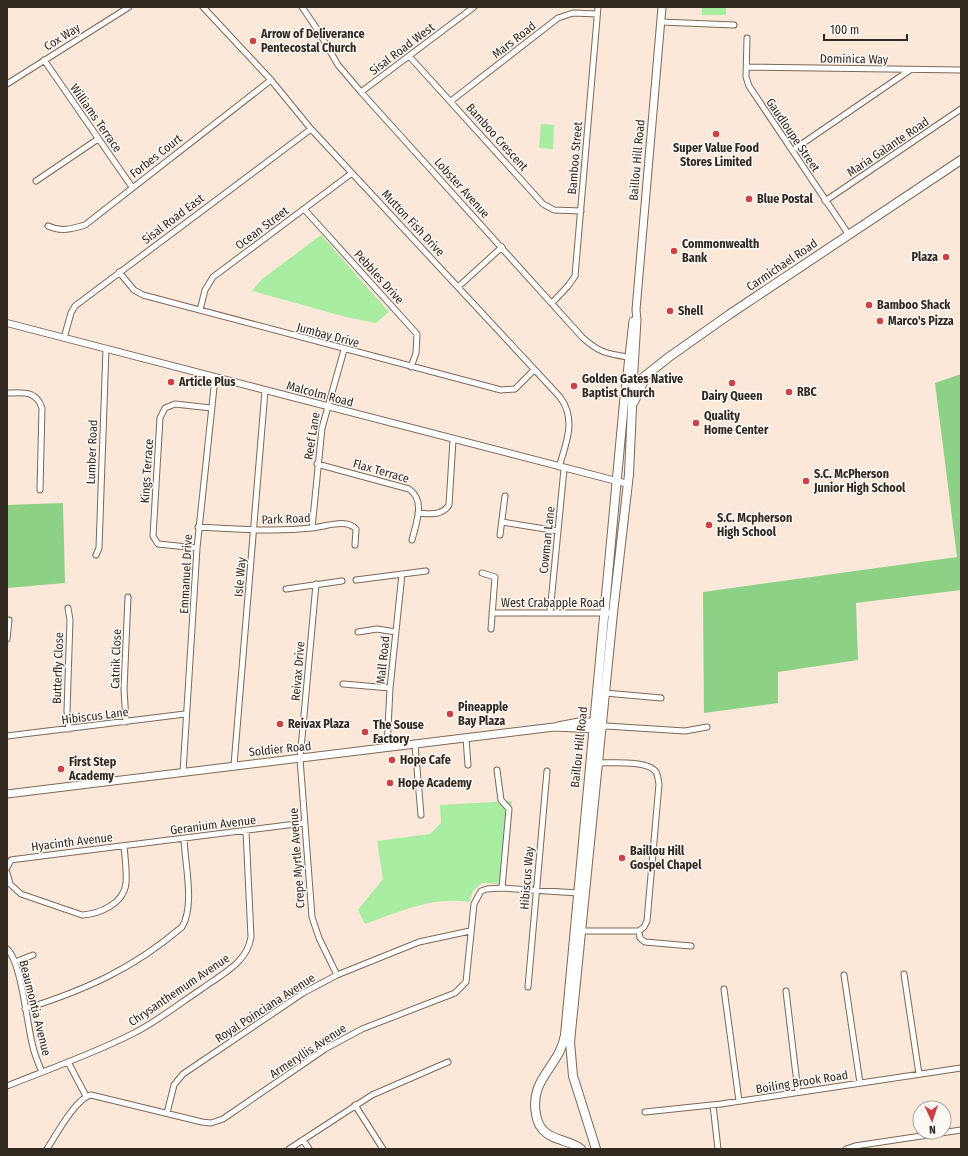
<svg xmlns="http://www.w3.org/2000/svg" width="968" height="1156" viewBox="0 0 968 1156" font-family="'Fira Sans Condensed',sans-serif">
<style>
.green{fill:#a8eca1}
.forest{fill:#8cd185}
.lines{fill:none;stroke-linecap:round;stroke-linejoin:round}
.minor-casing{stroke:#7e6856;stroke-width:7}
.tertiary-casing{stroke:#7e6856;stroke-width:8}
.secondary-casing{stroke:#7e6856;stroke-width:9}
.primary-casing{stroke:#7e6856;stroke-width:10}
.minor{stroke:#fff;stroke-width:5}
.tertiary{stroke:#fff;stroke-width:6}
.secondary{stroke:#fff;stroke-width:7}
.primary{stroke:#fff;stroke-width:8}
.poi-dot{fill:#cf4042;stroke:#fef9f4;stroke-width:1.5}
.labels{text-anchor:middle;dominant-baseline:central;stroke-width:3;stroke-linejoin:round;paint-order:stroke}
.poi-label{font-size:12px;font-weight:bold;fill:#312820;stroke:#fef9f4;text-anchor:start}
.street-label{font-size:12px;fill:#312820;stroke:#fef9f4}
</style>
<rect width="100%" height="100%" fill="#fce8d8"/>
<path class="green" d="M702 7H726V15H702Z
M541 124 554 125 553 149 539 148Z
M321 235 389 312 376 323 346 317 252 291 262 279Z
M512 801 504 884 482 883 473 891 469 902C432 896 399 912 365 924L358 910 383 879 377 841 430 834 441 823 440 805Z"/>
<path class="forest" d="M961 374V590L856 603 858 660 778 672V703L704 713 703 592 957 557 935 383Z
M63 503 65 583 7 588V505Z"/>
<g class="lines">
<defs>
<path id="minor" d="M203 7 271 80 311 129 560 397C577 420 566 443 559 467
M302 7 319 32 338 65 361 92 582 337C598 352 607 354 628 357
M661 22 734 25
M747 38 746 77 749 86 849 235
M409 56 543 204 554 210 581 211
M44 60 132 187
M747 67 961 70
M7 84 129 7
M361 92 474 7
M451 101 558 18 573 13 597 14
M793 150 910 70
M36 181 98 139
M825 201 961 109
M304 209 417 334 416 353 411 367
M48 226C61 232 72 229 85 225L271 80
M119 272 134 290 143 295 501 390 515 389 534 370
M458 287 502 247
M552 303 568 286 575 276 598 7
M200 310 205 290 213 277 352 173
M64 338 71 313 75 306 311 129
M7 393C23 393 36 390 42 408L40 490
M317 464 409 489C426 501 416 523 412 540
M418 513C430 514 442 516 449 505L453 440
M502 522 558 531
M198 527C236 529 274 532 312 528 325 527 346 518 356 529L355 545
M312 528 322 428 344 350
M500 535 505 496
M197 548 158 544 153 536 160 418 165 408 175 404 211 408
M96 555 99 548 106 349
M482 573 495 577 491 629
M356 580 426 571
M316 584 300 759 301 772 312 917 319 938 337 975
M286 589 342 581
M68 608 70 620 67 711 69 729
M492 613H613
M550 613 564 469
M358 632 377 629 396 632
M7 639 9 620
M343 684 390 688
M605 693 661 698
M126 722 124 689 128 597
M602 729 606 726 685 731 707 727
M7 736 185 714
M466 738 468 765
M415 745 421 815
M387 748 390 688 402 574
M234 765 265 391
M497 770 501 800 509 809 502 888
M183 772 197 548 215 378
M7 868 11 860 18 859 304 823
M7 873 10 884 21 894 82 915C99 914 124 904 126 883 127 871 125 858 124 846
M581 931H639L644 927 647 921 659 784C658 780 658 775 656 772 648 760 612 763 598 763
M639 931 640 938 645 942 691 946
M7 949C21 961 27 1023 32 1043 34 1053 38 1063 42 1072
M15 962 33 955
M904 974 919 1074
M844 975 860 1083
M528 987 547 771
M724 989 739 1101
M786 991 798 1092
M25 1009C85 990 133 969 182 927 195 906 185 864 184 839
M68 1062 86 1096
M7 1086C49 1069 93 1054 134 1033 158 1021 180 1003 203 988 222 974 247 963 251 937L246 831
M355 1105 383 1149
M713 1105 718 1149
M645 1112 721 1104 961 1068
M167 1113 174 1085 183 1074 303 993 337 975 419 942 470 931
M303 1140 309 1149
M47 1149C56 1135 76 1098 91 1095L202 1122 211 1123 223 1119 325 1049 362 1029 455 993 466 982 474 904 481 891 487 889 502 888 578 893
M289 1149 372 1095 448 1062
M846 1149 855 1146 961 1130"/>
<path id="tertiary" d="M7 323 628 484"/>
<path id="secondary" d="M633 385 637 320 636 310 662 7
M625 392 633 321
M558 726 579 722H599
M7 794 554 727 597 729"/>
<path id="primary" d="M634 402 646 376
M581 1149C570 1140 553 1141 543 1130 539 1126 537 1120 536 1114 529 1079 560 1066 565 1035L625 392 669 357 730 314 961 160
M596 1149 573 1076 570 1042 613 613 629 474 633 385"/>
</defs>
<use href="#minor" class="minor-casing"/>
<use href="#tertiary" class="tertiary-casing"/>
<use href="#secondary" class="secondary-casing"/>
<use href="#primary" class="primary-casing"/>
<use href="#minor" class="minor"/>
<use href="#tertiary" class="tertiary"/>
<use href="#secondary" class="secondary"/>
<use href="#primary" class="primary"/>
</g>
<g class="poi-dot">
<circle cx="253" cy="41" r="4"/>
<circle cx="716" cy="134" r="4"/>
<circle cx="749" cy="199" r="4"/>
<circle cx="674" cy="251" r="4"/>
<circle cx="946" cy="257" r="4"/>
<circle cx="869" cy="305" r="4"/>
<circle cx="670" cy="311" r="4"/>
<circle cx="880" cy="321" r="4"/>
<circle cx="171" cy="382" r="4"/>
<circle cx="732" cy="383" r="4"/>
<circle cx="574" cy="386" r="4"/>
<circle cx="789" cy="392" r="4"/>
<circle cx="696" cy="423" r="4"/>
<circle cx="806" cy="481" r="4"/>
<circle cx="709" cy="525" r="4"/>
<circle cx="450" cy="714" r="4"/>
<circle cx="280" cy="724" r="4"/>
<circle cx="365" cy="732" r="4"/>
<circle cx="392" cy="760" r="4"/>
<circle cx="61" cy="769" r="4"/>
<circle cx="390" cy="783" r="4"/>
<circle cx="622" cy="858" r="4"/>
</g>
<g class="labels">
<g class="poi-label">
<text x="261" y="34">Arrow of Deliverance<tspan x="261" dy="14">Pentecostal Church</tspan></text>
<text x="716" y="148" text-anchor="middle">Super Value Food<tspan x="716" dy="14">Stores Limited</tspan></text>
<text x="757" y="199">Blue Postal</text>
<text x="682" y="244">Commonwealth<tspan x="682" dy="14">Bank</tspan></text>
<text x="938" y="257" text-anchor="end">Plaza</text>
<text x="877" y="305">Bamboo Shack</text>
<text x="678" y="311">Shell</text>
<text x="888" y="321">Marco's Pizza</text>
<text x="582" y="379">Golden Gates Native<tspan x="582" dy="14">Baptist Church</tspan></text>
<text x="179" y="382">Article Plus</text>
<text x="797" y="392">RBC</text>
<text x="732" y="396" text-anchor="middle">Dairy Queen</text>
<text x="704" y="416">Quality<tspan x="704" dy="14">Home Center</tspan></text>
<text x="814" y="474">S.C. McPherson<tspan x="814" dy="14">Junior High School</tspan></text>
<text x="717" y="518">S.C. Mcpherson<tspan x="717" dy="14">High School</tspan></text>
<text x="458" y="707">Pineapple<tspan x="458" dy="14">Bay Plaza</tspan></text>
<text x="288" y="724">Reivax Plaza</text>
<text x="373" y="725">The Souse<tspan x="373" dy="14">Factory</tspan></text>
<text x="400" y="760">Hope Cafe</text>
<text x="69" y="762">First Step<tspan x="69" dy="14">Academy</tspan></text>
<text x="398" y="783">Hope Academy</text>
<text x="630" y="851">Baillou Hill<tspan x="630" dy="14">Gospel Chapel</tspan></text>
</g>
<g class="street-label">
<text transform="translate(62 37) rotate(-32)">Cox Way</text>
<text transform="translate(514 40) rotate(-38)">Mars Road</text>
<text transform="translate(402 49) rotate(-37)">Sisal Road West</text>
<text transform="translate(854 59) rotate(1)">Dominica Way</text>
<text transform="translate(96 118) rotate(55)">Williams Terrace</text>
<text transform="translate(793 135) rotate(56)">Gaudloupe Street</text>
<text transform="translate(497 137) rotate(48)">Bamboo Crescent</text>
<text transform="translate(888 147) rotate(-34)">Maria Galante Road</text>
<text transform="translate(156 156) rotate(-38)">Forbes Court</text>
<text transform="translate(575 158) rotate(-85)">Bamboo Street</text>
<text transform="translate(637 160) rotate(-85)">Baillou Hill Road</text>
<text transform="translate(462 188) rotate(48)">Lobster Avenue</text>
<text transform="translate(173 219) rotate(-37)">Sisal Road East</text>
<text transform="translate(413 223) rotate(47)">Mutton Fish Drive</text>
<text transform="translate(262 228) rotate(-37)">Ocean Street</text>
<text transform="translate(782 265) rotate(-34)">Carmichael Road</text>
<text transform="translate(379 277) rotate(48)">Pebbles Drive</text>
<text transform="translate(328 335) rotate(15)">Jumbay Drive</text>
<text transform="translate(320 394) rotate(15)">Malcolm Road</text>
<text transform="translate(312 436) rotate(-81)">Reef Lane</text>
<text transform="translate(92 452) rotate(-88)">Lumber Road</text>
<text transform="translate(147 471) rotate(-86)">Kings Terrace</text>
<text transform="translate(381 471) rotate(16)">Flax Terrace</text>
<text transform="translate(286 519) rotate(-2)">Park Road</text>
<text transform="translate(547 540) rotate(-84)">Cowman Lane</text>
<text transform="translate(186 574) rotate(-87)">Emmanuel Drive</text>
<text transform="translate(240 577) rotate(-85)">Isle Way</text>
<text x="553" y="603">West Crabapple Road</text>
<text transform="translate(116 659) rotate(-88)">Catnik Close</text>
<text transform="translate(383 660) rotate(-84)">Mall Road</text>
<text transform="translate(58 668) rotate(-88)">Butterfly Close</text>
<text transform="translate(298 671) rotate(-85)">Reivax Drive</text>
<text transform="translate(95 716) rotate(-7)">Hibiscus Lane</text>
<text transform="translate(579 747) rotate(-84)">Baillou Hill Road</text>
<text transform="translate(280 749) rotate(-6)">Soldier Road</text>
<text transform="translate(213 825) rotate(-7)">Geranium Avenue</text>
<text transform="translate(72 842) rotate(-7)">Hyacinth Avenue</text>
<text transform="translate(297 858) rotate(-94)">Crepe Myrtle Avenue</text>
<text transform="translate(527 878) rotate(-85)">Hibiscus Way</text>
<text transform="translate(179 990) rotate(-34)">Chrysanthemum Avenue</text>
<text transform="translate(35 1008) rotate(76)">Beaumontia Avenue</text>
<text transform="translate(265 1008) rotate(-33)">Royal Poinciana Avenue</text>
<text transform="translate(308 1051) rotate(-33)">Armeryllis Avenue</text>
<text transform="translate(802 1082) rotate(-9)">Boiling Brook Road</text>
</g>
</g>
<rect width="968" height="1156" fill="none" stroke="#312820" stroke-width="16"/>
<g transform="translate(932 1120) rotate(177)"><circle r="19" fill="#fef9f4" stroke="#aca59f"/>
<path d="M0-3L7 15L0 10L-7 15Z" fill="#cf4042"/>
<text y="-6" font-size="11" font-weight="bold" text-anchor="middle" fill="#312820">N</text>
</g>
<path d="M824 34v6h83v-6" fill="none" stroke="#312820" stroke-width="2"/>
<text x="830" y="34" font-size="12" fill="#312820" stroke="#fef9f4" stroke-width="3" paint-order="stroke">100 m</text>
</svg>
